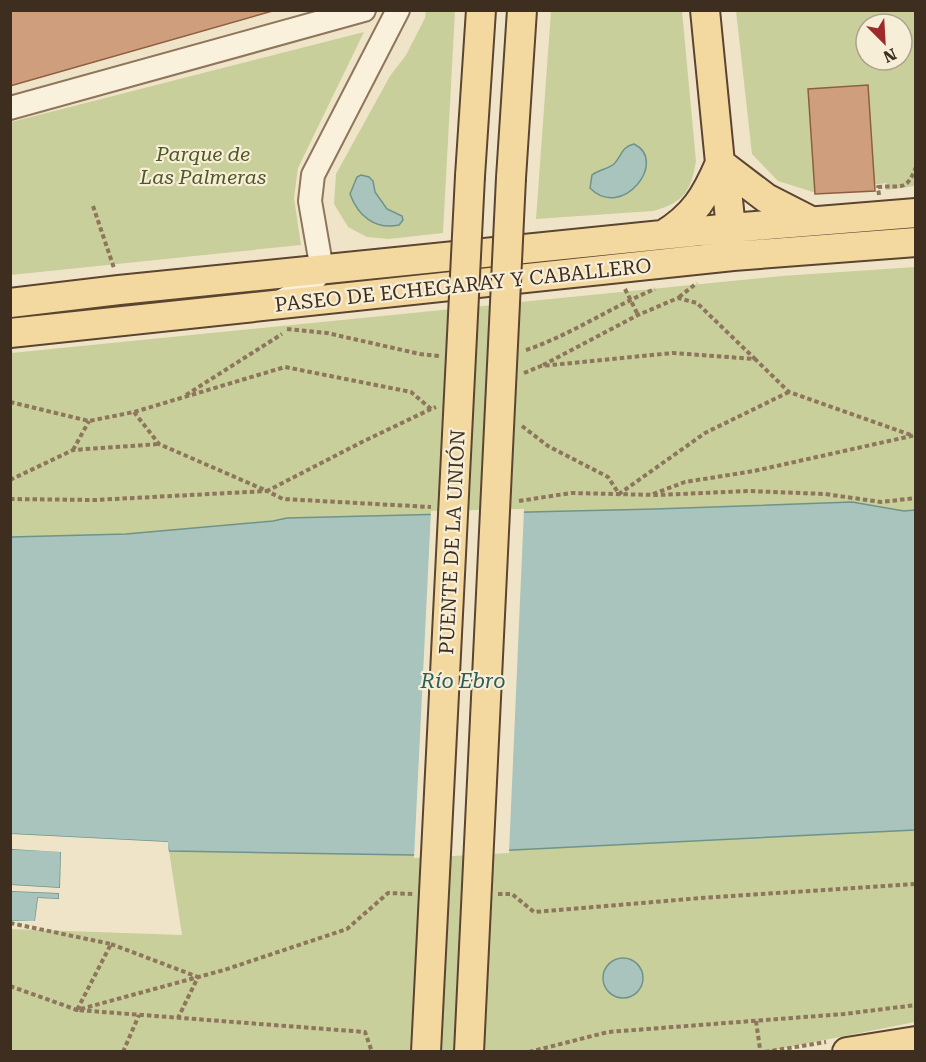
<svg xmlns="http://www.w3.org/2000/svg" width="926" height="1062" viewBox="0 0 926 1062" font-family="'Roboto Serif',serif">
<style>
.green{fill:#c9cf9b;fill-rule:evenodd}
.water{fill:#a9c4bc;stroke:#6f938a;stroke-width:1.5}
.pier{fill:#f0e4c8}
.building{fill:#cf9f7d;stroke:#8d5f41;stroke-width:1.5}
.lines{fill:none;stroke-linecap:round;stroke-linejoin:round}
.minor-casing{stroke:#8d765c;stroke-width:26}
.major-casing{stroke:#5b4430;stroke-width:32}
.path{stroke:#8d765c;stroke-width:4;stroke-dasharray:4.5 3;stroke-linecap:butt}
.minor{stroke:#faf1dc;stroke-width:22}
.major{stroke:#f3d9a0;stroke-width:28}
.major-bridge-casing{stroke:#5b4430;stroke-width:32;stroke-linecap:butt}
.major-bridge{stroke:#f3d9a0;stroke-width:28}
.labels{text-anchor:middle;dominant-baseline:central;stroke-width:4.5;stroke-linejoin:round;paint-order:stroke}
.park-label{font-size:20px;font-style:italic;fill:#4d5a26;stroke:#f7eed8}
.street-label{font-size:20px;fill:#3d2e20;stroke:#f7eed8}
.water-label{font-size:21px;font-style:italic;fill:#2f5d5a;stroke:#f7eed8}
</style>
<rect width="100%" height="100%" fill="#f0e4c8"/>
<path class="green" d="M426 11H455L443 233 389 239 367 237 348 227 334 204 336 174 390 76 406 55 425 18Z
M551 11H682L696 161C691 192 683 203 653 211L536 219Z
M736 11H915V186L886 190 887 183 813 192 778 181 752 154ZM866 24H902V60H866Z
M364 32 298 168 294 198 301 245 11 275V122Z
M915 267V510L904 511 852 502 655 509 288 518 273 521 126 534 11 537V353L782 276Z
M915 830V1022L764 1052H11V929L182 935 169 851 412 855Z"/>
<path class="water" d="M634 144C669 161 622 221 590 188L592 175C598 170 608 169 614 164 622 156 621 147 634 144Z
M361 175 369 177 373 181 375 192 387 209 402 216 403 220 399 225C375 230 358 216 350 194L357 177Z
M852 502 904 511 915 510V830L412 855 169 851 167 842 11 834V537L126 534 273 521 287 518 655 509Z
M10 849 61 851 60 888 11 885Z
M11 891 59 893V899L38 898 35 922 11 921Z
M603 978a20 20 0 1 1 40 0a20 20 0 1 1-40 0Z"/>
<path class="pier" d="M524 509 509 853 414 858 431 511Z
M11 834 168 842 169 854 166 852 165 845 10 837Z
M10 846 61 848 64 850 62 900 59 902 41 901 36 924H10L11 921H35L38 898 59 899V893L11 891V885L60 888 61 852 11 849Z"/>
<path class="building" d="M10 10H276L10 86Z
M868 85 875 191 815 194 808 89Z"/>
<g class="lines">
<defs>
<path id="minor" d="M10 108 364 10
M281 301 309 286 322 270 310 201 313 175 398 10"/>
<path id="major" d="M705 10 720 163 726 181 732 238
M720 163 766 198 809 220
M470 176 481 10
M511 178 522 10
M663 235C694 216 706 196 720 163
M10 303 119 290 731 228 916 213
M10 333 733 256 916 242
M847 1052 916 1041"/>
</defs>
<use href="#minor" class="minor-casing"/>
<use href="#major" class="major-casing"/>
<path class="path" d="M879 195 878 187C903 185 906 192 916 167
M93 206 114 268
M625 289 638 315
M679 297 697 283
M287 329 327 333 420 354 439 356
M526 350C571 335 611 307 655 289
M543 365 638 315 678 298 697 303 755 359
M524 373 541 366 673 353 755 359 789 392 911 435
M186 395 282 334
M10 402 89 421 134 412 285 367 411 392 431 409 436 407
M134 412 159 444 267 491 362 442 431 409
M522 426 548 446 608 477 619 494 705 433 789 392
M73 450 89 421
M10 480 73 450 159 444
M653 494 685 482 754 471 916 435
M10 499 95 500 267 491 283 499 431 507
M519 501 571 493 658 495 748 491 825 494 881 502 916 498
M498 894H512L534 912 701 898 916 884
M10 923 111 944 77 1010 365 1032 372 1052
M111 944 198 977 178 1018
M10 986 77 1010 224 970 347 929 388 893 413 894
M756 1021 760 1049
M123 1052 139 1015
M529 1052 608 1032 844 1014 916 1005
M765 1052 826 1042"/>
<use href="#minor" class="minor"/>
<use href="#major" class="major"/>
<defs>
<path id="major-bridge" d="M426 1052 470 176
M469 1052 511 178"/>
</defs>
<use href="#major-bridge" class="major-bridge-casing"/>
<use href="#major-bridge" class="major-bridge"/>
</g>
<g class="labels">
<g class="park-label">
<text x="203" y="154">Parque de<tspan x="203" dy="23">Las Palmeras</tspan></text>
</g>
<g class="street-label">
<text transform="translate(463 285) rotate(-6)">PASEO DE ECHEGARAY Y CABALLERO</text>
<text transform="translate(452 542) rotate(-87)">PUENTE DE LA UNIÓN</text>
</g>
<g class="water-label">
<text x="463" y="681">Río Ebro</text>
</g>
</g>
<rect width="926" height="1062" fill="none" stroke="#3d2e20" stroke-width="24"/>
<g transform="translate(884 42) rotate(156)"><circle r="28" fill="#f7eed8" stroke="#ada18e" stroke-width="1.5"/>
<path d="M0-4.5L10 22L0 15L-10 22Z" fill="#9e2a2b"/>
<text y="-9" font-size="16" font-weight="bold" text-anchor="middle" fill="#3d2e20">N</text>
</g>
</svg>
